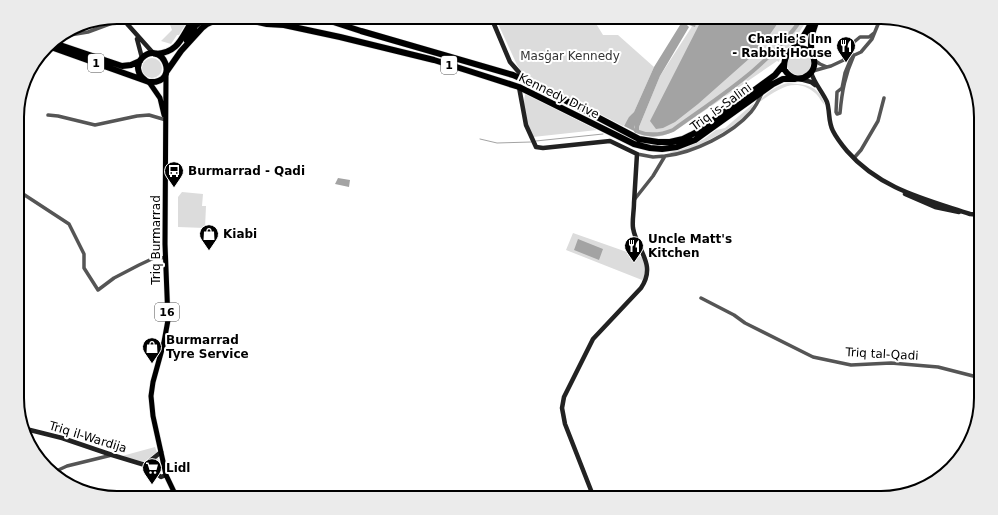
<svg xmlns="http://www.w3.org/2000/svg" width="998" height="515" viewBox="0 0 998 515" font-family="'DejaVu Sans',sans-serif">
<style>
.green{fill:#dcdcdc}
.water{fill:#a3a3a3}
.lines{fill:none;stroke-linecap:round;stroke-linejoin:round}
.stream{stroke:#a3a3a3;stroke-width:1}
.canal{stroke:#a3a3a3;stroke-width:4}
.primary-casing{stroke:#dbdbdb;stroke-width:6}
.highway-casing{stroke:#dbdbdb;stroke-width:7}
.street{stroke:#555;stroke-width:3.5}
.secondary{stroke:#222;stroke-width:4.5}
.primary{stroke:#000;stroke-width:5}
.highway{stroke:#000;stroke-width:6}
.labels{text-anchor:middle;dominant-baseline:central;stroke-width:4;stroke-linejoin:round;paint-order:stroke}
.shield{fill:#fff;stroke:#4c4c4c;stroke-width:1}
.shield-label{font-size:11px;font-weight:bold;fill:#000}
.poi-label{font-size:12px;font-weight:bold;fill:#000;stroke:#fff;text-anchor:start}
.park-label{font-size:12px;fill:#333;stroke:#fff}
.street-label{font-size:12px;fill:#000;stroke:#fff}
.rim{fill:none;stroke:#000;stroke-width:2}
</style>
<rect width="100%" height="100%" fill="#fff"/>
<path class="green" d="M495 17H592L603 35H618L654 67 634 112C630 117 628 122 623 126L528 77 521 71 517 65Z
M696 17H809L791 45 782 52 779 62 777 61 675 131C662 137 652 140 639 133V127L660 76 691 28Z
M176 21 175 25H185L179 35H177L171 44 161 41 172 30 169 22Z
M787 63a12 12 0 1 1 24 0a12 12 0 1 1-24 0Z
M142 68a10 10 0 1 1 20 0a10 10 0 1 1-20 0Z
M788 83C806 85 818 84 825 105 821 102 819 96 815 93 794 75 776 91 758 103 764 94 777 85 788 83Z
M525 94 597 130 533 137C527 124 522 109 525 94Z
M754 103C747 124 693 150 671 155L670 152 683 149 692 145 704 139 716 130 725 128Z
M182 192 203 194 202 206H206L205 228 178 227V197Z
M573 233 644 258 646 276 642 280 566 250Z
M155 447 157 452 144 462 122 456Z
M158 457 161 472 158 473 149 464Z"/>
<path class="water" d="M685 17H698L695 27 686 24 689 27 660 76 639 127V133L635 131V125L634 131 624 126 629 117 634 112 654 67Z
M703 17H782L759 50 698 104 675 122 663 128 656 129 650 121Z
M338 178 350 180 349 187 335 184Z
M578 239 603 249 599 260 574 250Z"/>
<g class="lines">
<path class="stream" d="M480 139 497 143 531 142
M536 141 603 134"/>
<path class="canal" d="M636 129V131C648 136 661 135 673 130 720 96 769 66 803 17"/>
<defs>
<path id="primary" d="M166 73 165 244 168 320 164 342 153 382 151 396 153 416 166 475 177 498
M149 82 160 98 164 115"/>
<path id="highway" d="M318 17 361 31 513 75 538 86 639 139 658 142H670L683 139 691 135 700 130 775 75 784 64
M187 41 195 26 206 17
M51 42 122 66 131 65 140 61
M48 46 149 82C182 84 162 38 142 58 135 65 138 75 145 80
M791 50C797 48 803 47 808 51 827 66 799 93 784 69 784 54 789 53 799 42 805 35 810 26 814 17
M156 54C181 52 182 34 195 17
M812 54C809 40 813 30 818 17
M167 71 181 51 202 28 207 24 220 18 234 17 267 24 284 25 340 37 434 60 469 71 519 87 634 144 650 148 662 149 677 147 695 140 773 84 783 79H795"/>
</defs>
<use href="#primary" class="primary-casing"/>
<use href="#highway" class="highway-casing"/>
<path class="street" d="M128 25 130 17
M58 37 88 32 123 19
M850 57V61L845 73 842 88 837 92 836 112 837 114 840 113C842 91 845 75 854 55
M844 59 854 42 860 37H869L874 33
M827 67 831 66 861 52 872 39 881 17
M813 71 827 67 820 64 814 60
M48 115 58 116 95 125 137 116 149 115 166 120
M637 154 653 157 665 156
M854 158 861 150 878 121 884 98
M17 190 69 224 84 254V268L98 290 114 278 139 265 156 257 165 258
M634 200 653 176 665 156C693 153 732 134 751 112 756 106 759 100 762 93
M701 298 734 315 745 323 813 357 851 365 891 363 938 367 981 378
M54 472 67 466 112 455"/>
<path class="secondary" d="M121 17 154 54
M491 17 510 62 524 78
M137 39 142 58
M811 72C814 83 822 91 827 102 830 111 828 122 833 131 837 139 842 145 847 151 880 189 925 199 970 214L980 215
M800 79 811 82 815 85
M519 87 526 125 536 147 543 148 610 141 637 154C636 171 635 187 634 203 634 211 632 220 633 228 637 251 657 264 641 288L593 339 564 397 562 408 565 424 594 498
M905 194 935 207 959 212
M26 429 62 438 112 455 145 465 161 477 166 475
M145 465 161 452"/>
<use href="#primary" class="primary"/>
<use href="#highway" class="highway"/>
</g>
<defs>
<symbol id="restaurant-pin" viewBox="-11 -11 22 30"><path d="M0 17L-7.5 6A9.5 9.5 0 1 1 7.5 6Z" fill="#000" stroke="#fff"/><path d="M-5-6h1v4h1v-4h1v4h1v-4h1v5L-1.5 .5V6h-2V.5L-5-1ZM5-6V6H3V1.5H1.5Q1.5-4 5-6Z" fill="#fff"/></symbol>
<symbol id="bus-pin" viewBox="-11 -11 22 30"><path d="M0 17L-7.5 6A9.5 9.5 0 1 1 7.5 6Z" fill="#000" stroke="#fff"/><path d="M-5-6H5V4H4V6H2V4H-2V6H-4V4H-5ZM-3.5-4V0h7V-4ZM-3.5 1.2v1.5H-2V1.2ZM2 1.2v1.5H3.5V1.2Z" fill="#fff"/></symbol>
<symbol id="shop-pin" viewBox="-11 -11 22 30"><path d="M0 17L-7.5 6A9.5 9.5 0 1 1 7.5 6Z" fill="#000" stroke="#fff"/><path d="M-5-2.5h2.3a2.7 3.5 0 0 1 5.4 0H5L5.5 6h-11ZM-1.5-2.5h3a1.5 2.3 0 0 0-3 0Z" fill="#fff"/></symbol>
<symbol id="supermarket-pin" viewBox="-11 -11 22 30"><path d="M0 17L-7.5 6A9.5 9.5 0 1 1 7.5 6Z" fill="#000" stroke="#fff"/><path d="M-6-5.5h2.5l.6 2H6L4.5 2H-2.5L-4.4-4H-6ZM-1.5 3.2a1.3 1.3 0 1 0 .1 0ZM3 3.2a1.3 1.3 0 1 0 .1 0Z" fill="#fff"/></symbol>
</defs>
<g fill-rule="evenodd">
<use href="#restaurant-pin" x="835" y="35" width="22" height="30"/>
<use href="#bus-pin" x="163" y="160" width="22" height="30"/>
<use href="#shop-pin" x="198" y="223" width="22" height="30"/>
<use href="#restaurant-pin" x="623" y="235" width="22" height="30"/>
<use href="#shop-pin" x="141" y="336" width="22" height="30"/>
<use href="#supermarket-pin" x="141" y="457" width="22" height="30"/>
</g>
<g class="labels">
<g class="shield">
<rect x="88" y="54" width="16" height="18" rx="3"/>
<rect x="441" y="56" width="16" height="18" rx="3"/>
<rect x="155" y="303" width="24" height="18" rx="3"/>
</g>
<g class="shield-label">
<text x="96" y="63">1</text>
<text x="449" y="65">1</text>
<text x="167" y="312">16</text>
</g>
<g class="poi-label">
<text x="832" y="39" text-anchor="end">Charlie's Inn<tspan x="832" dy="14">- Rabbit House</tspan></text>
<text x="188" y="171">Burmarrad - Qadi</text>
<text x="223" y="234">Kiabi</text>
<text x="648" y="239">Uncle Matt's<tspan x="648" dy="14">Kitchen</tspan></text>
<text x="166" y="340">Burmarrad<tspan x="166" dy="14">Tyre Service</tspan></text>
<text x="166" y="468">Lidl</text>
</g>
<g class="park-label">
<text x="570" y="56">Masġar Kennedy</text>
</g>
<g class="street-label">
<text transform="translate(559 96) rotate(26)">Kennedy Drive</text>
<text transform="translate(721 107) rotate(-36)">Triq is-Salini</text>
<text transform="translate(156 240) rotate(-90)">Triq Burmarrad</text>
<text transform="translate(882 354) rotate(3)">Triq tal-Qadi</text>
<text transform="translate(88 437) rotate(17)">Triq il-Wardija</text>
</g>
</g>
<path d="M0 0H998V515H0ZM117 24H881A93 93 0 0 1 974 117V398A93 93 0 0 1 881 491H117A93 93 0 0 1 24 398V117A93 93 0 0 1 117 24Z" fill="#ebebeb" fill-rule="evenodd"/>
<path class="rim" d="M117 24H881A93 93 0 0 1 974 117V398A93 93 0 0 1 881 491H117A93 93 0 0 1 24 398V117A93 93 0 0 1 117 24Z"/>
</svg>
